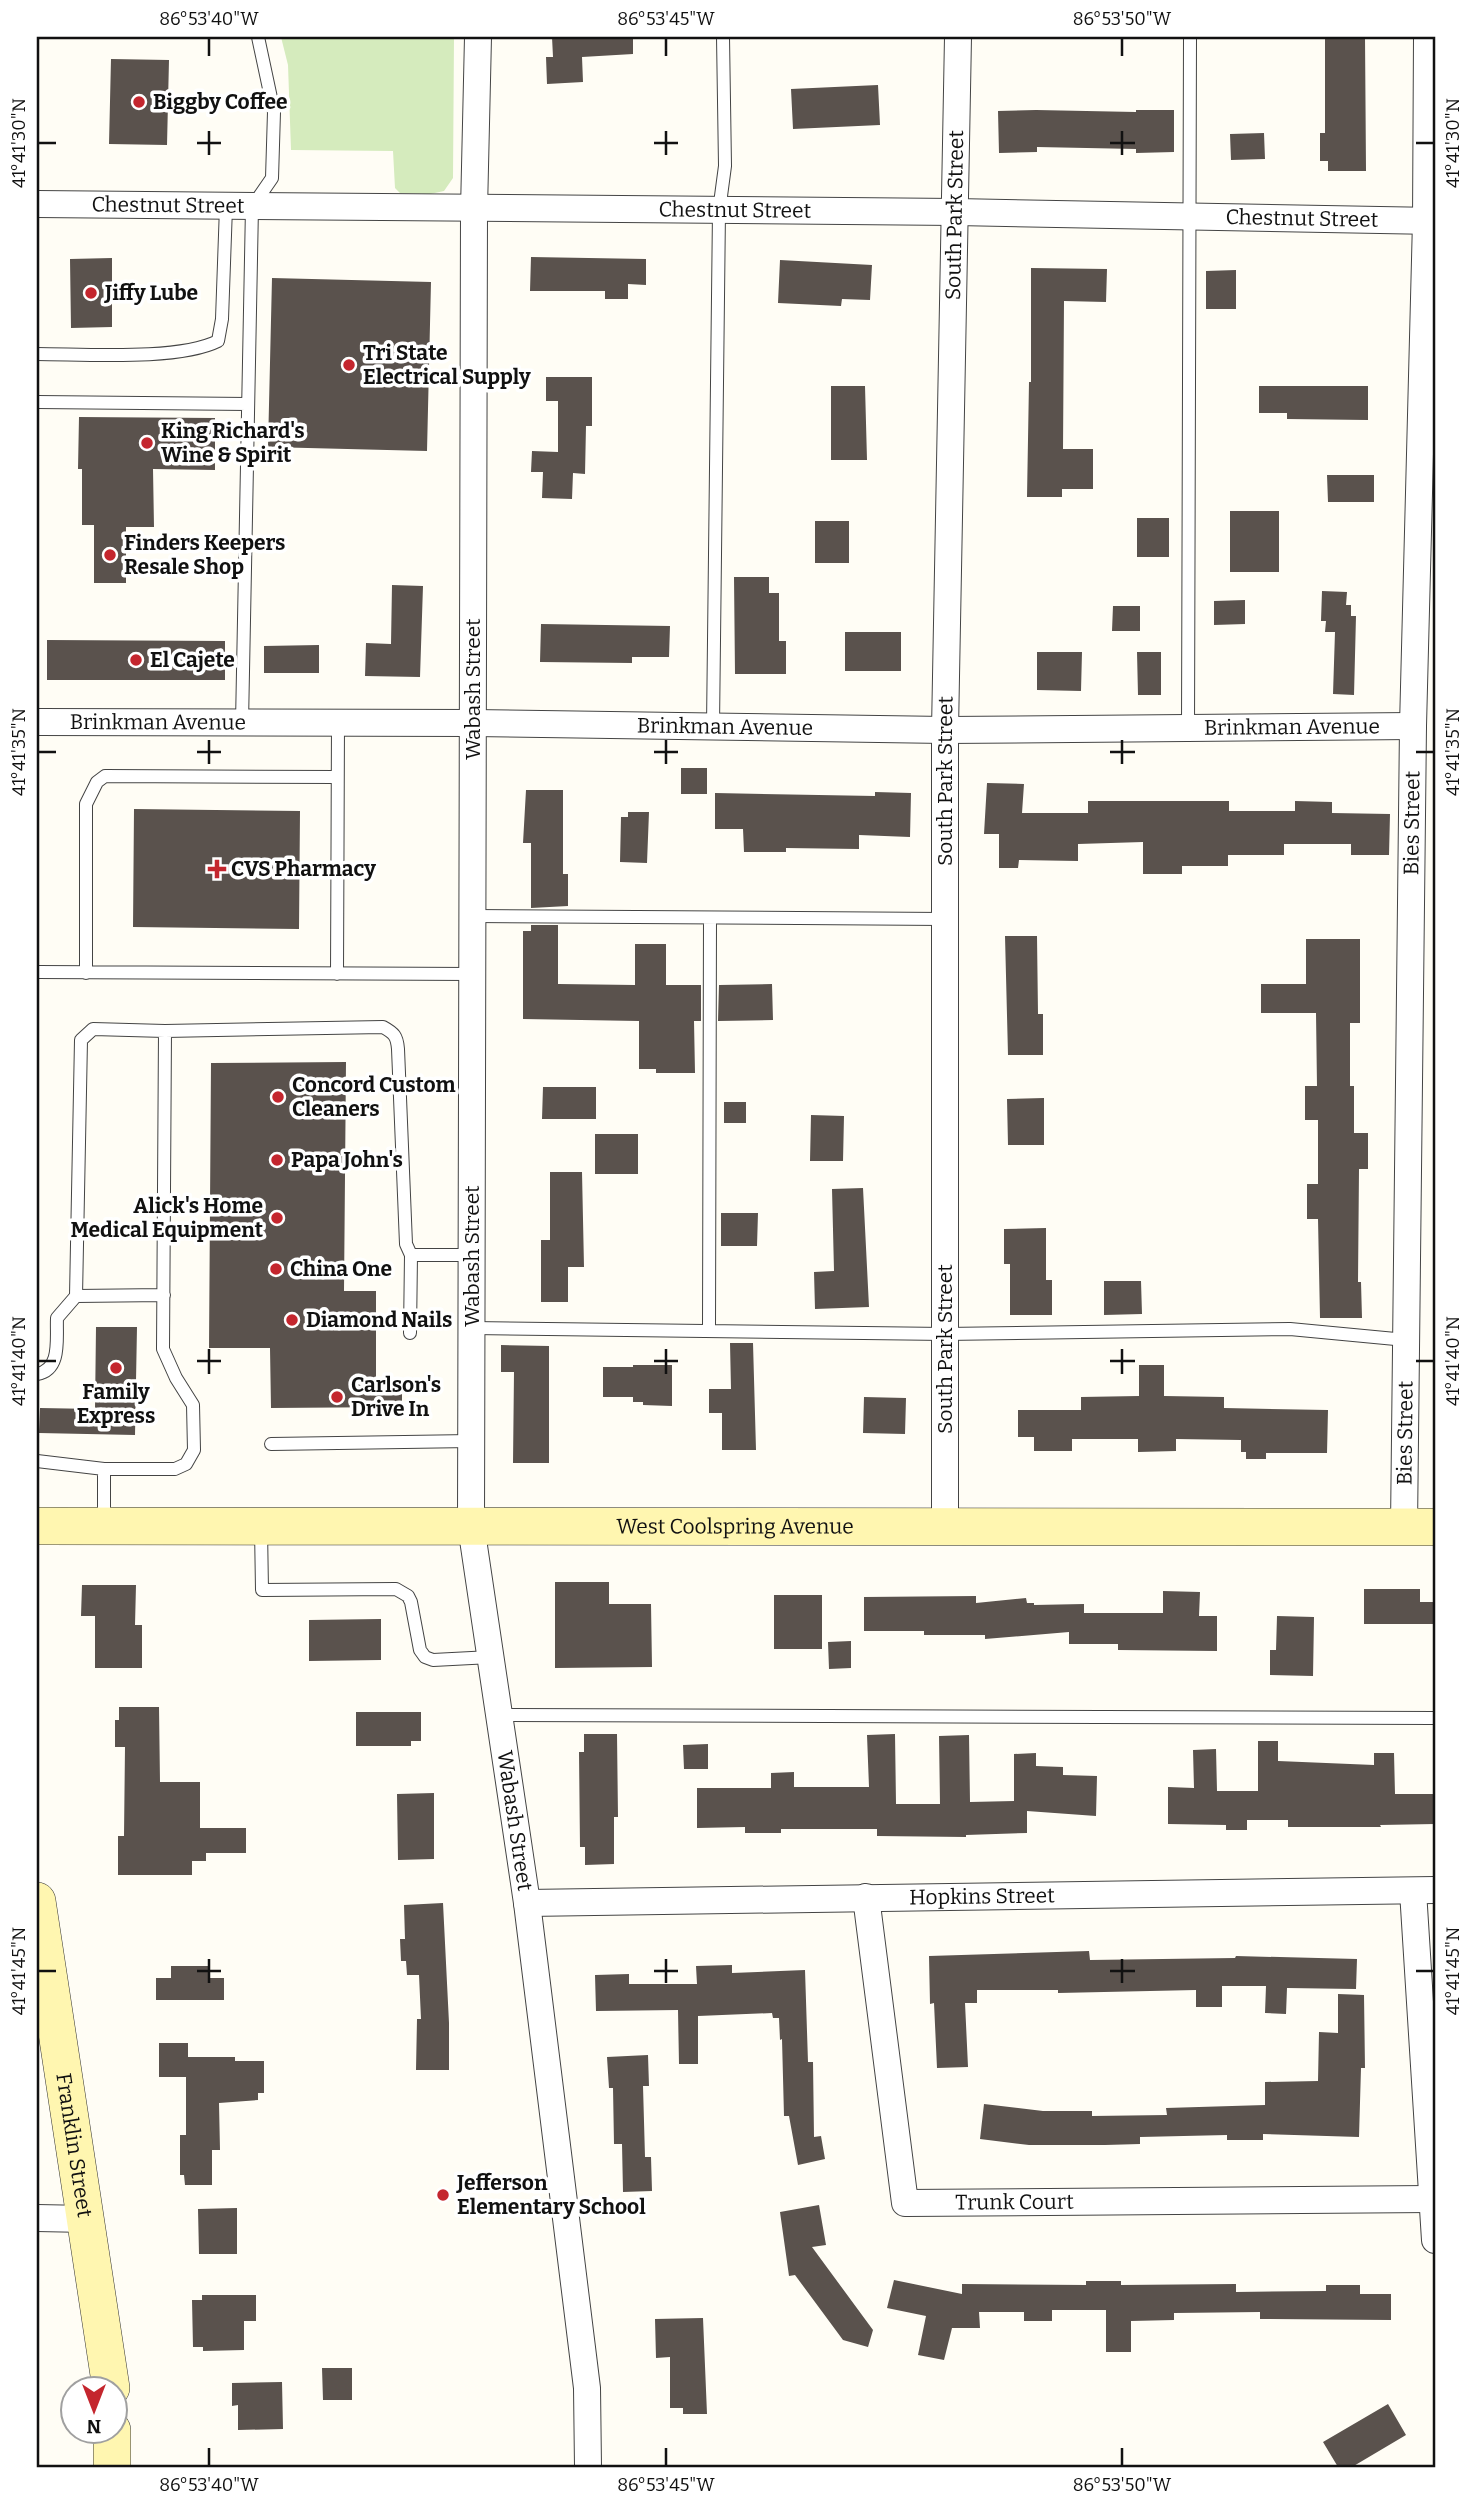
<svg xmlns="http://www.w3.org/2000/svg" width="1472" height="2504" viewBox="0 0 1472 2504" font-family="Bitter,serif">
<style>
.green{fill:#d5ebbd}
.building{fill:#5a524d}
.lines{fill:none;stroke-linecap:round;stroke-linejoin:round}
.lane-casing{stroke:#444;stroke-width:14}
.street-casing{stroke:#444;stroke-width:28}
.secondary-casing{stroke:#333;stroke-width:38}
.lane{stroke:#fff;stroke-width:12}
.street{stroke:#fff;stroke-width:26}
.secondary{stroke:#fff6b0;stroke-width:37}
.ticks{fill:none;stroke:#111;stroke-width:2.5}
.poi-dot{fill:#c4262e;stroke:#fff;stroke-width:2.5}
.labels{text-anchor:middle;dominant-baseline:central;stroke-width:7;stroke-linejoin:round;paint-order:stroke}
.poi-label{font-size:21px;font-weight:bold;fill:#111;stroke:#fff;text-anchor:start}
.street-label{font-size:21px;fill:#111;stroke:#fff}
.neatline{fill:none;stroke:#111;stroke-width:2.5}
.ticks-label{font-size:18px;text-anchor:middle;fill:#111}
</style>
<rect width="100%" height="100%" fill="#fffdf5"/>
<path class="green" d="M281 37H454L453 178 444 191 430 194 400 193 395 188 393 151 291 150 288 65Z"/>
<path class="building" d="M552 37H633V54L582 57 583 82 547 84 546 57H553Z
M1325 37H1365L1366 171H1328V161H1320V133H1325Z
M111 59 169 60 167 145 109 144Z
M878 85 880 125 793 129 791 89Z
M1036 110 1136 112V110H1174V152L1136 153V149L1037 147V152L999 153 998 111Z
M1264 133 1265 159 1231 160 1230 134Z
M531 257 646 259V285L628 284V299H605V291H530Z
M112 258V327L71 328 70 259Z
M780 260 872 265 870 300 842 299 841 306 778 303Z
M1031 268 1107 269 1106 302 1064 301 1063 449H1093V489H1062V497H1027L1029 382H1031Z
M1236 270V309H1206V271Z
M272 278 431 282 427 451 268 447Z
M546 377H592V426H586L585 474 573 473 572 499 542 498 543 472H531L532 451 558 452V401H546Z
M831 386H865L867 460H831Z
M1259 386H1368V420L1287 419V413H1259Z
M79 417 215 418V470L153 469 154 527H126V583H94V525H82V469H78Z
M1327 475H1374V502H1328Z
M1230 511H1279V572H1230Z
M1137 518H1169V557H1137Z
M815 521H849V563H815Z
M734 577H769V593H779V641H786V674H735Z
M392 585 423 586 420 677 365 676 366 643 391 644Z
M1322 591 1347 592 1346 605H1351V616H1356L1354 695 1333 694 1335 632H1325L1326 621H1321Z
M1245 600V624L1214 625V601Z
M1113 606H1140V631H1112Z
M541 624 670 626 669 657H632V663L540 662Z
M845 632H901V671H845Z
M47 640 225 641V680H47Z
M319 645V673H264V646Z
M1037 652H1082L1081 691 1037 690Z
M1137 652H1161V695H1138Z
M681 768H707V794H681Z
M987 783 1024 784 1022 813H1088V801H1229V811H1295V801L1332 802V813L1390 814 1389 855H1351V844H1284V855H1228V866H1182V874H1143V842L1078 844V861L1019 860 1018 868H999V834H984Z
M526 790H563V874H568V906L531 908V843H523Z
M875 792 911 793 910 837 859 835V849L786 848V852H744L743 829H715V793L875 796Z
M134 809 300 811 299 929 133 927Z
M628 812H649L647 863 620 862 621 817H628Z
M531 925H558V984L635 985V944H666V985H701V1021H694L695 1073H656V1069H639V1021L523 1019V931H531Z
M1005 936H1037L1038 1014H1043V1055H1008Z
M1306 939H1360V1023H1350V1086H1354V1133H1368V1169H1359L1358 1282H1361L1362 1318H1320L1318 1219H1307V1184H1318V1120H1305V1086H1317L1316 1013H1261V984H1306Z
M772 984 773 1020 718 1021 719 985Z
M346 1062 344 1291H376V1387H402V1407L271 1408 270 1348H209L211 1063Z
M543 1087H596V1119H542Z
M1044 1098V1145H1008L1007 1099Z
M724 1102H746V1123H724Z
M811 1115 844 1116 843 1161H810Z
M595 1134H638V1174H595Z
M550 1172H582L584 1267H568V1302H541V1240H550Z
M863 1188 869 1307 815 1309 814 1272 834 1271 832 1189Z
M721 1213H758L757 1246H721Z
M1046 1228V1280H1052V1315H1010V1264H1004V1229Z
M1104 1281H1141L1142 1314 1104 1315Z
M96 1327H137L135 1435 39 1433 40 1408 95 1409Z
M730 1343H753L756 1450H722V1413H709V1389H731Z
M501 1345 549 1346V1463H513L514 1372H501Z
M633 1365H672V1406L643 1405V1402H633V1397H603V1367H633Z
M1139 1365H1164V1396L1224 1397V1408L1328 1410 1327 1453H1266V1459H1246V1452H1241V1440L1176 1439V1451L1138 1452V1439H1072V1451H1034V1437H1018V1410H1081V1397L1139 1396Z
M864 1397 906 1398 905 1434 863 1433Z
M555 1582H609V1604H651L652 1667 555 1668Z
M82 1585H136L135 1625H142V1668H95V1616H81Z
M1364 1589H1420V1602H1434V1624H1364Z
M1163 1591 1200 1592 1199 1616H1217V1651L1118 1650V1644H1069V1632L985 1639V1635H924V1631H864V1597L976 1596V1603L1026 1598 1027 1603H1034V1605L1084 1604V1613H1163Z
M774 1595H822V1649H774Z
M1277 1616 1314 1617 1313 1676 1270 1675V1650H1276Z
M381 1619V1660L309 1661V1620Z
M851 1641V1668L829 1669 828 1642Z
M119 1707H159L160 1782H200V1828H246V1853H206V1861H192V1875H118V1836H124L125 1747H115V1720H119Z
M356 1712H421V1741H411V1746H356Z
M584 1734H617L618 1817H614V1864L585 1865V1847H580L579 1752H584Z
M895 1734 896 1804H940L939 1736 969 1735 970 1802 1014 1801V1754L1036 1753V1766L1063 1767V1775L1097 1776 1096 1816 1027 1811V1833L966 1835V1837L877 1836V1829H781V1833H745V1827L697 1828V1788H771V1773L794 1772V1787H869L867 1735Z
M1258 1741H1278V1761L1374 1765V1753H1394L1395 1794H1435V1824L1380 1825 1381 1827H1288V1820H1247V1830H1226V1825L1168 1824V1787L1194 1788 1193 1750 1216 1749 1217 1791H1258Z
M708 1744V1769H684L683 1745Z
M434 1793V1859L398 1860 397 1794Z
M443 1903 449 2023V2070H416L417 2019H421L419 1975H407L406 1961H401L400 1939H405L404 1905Z
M1089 1951 1090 1960 1235 1958 1236 1956 1357 1959 1356 1989 1287 1988 1286 2014 1265 2013 1266 1986H1222V2007H1196V1990L1058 1993V1990H977V2003H965L968 2067 937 2068 934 2003 930 2004 929 1956Z
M732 1965V1973L805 1970 808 2062H813L814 2137 821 2136 825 2159 798 2165 789 2116H784L782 2039 780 2040 779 2018H773L772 2013 698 2016V2064H679L678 2010 596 2011 595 1975 629 1974V1984H697L696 1966Z
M171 1966H210V1978H224V2000H156V1978H171Z
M1338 1994 1364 1995 1365 2068H1361L1359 2137 1263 2134V2140H1227V2135L1140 2137V2144L1105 2145H1029L980 2139 984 2104 1043 2111H1092V2116L1167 2115 1166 2108 1265 2105V2082L1318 2081 1319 2032 1338 2033Z
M159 2043H188V2057H235V2061H264V2093H258V2100L219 2103 220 2150H212V2185H185L184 2175H180V2135H186V2077H159Z
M648 2055 649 2086H643L645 2157H651L652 2191 623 2192 622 2144H614L613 2088H609L607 2057Z
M819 2205 826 2245 812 2247 873 2330 868 2347 843 2340 795 2275 789 2276 780 2212Z
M237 2208V2254H199L198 2209Z
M894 2280 962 2294V2284L1086 2285V2281H1121V2285L1236 2284V2292L1326 2291V2285H1360V2294H1391V2320L1260 2319V2312L1174 2313V2320L1131 2321V2352H1106V2310H1052V2321H1024V2312H979L980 2328H952L944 2360 918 2355 926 2316 887 2308Z
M202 2295H256V2321H244V2350L203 2351V2347H193L192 2300H202Z
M703 2318 707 2414H683V2408H670V2357L656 2358 655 2319Z
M322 2368H352V2400H323Z
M282 2382 283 2429 238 2430V2405L232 2406V2383Z
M1388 2404 1406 2435 1352 2467H1338L1323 2442Z"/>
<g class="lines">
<defs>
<path id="lane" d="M37 354C84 354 178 361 218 341L222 319 226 207
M37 402 248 404
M242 723 252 207 272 178 274 112 258 37
M713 726 719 211 725 166 723 37
M1188 728 1190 37
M473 916 945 919
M37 972 472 974
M86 973V804L97 782 105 776 337 777
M337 974 338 723
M165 1031 383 1027C394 1033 397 1036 398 1049L406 1244 411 1255H472
M472 1328 945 1334 1290 1329 1406 1340
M709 1331 710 918
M410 1333 411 1255
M37 1374C62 1370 56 1338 57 1318L76 1296 164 1295
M271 1444 471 1441
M37 1461 104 1469H175L186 1464 194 1450 193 1405 176 1378 163 1349 165 1031 93 1029 81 1040 76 1296
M104 1469V1522
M261 1529 262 1590 396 1589 408 1596 411 1602 420 1650 425 1657 433 1660 491 1657
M499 1715 1435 1718"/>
<g id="street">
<path id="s1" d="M478 37 474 210 471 1526 527 1903 587 2388 588 2467"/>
<path id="s2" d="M37 204 956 212 1435 221"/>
<path id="s3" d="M37 722 473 723 945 730 1413 726"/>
<path id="s4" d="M945 1527V730L958 37"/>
<path id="s5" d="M1404 1527 1413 726 1426 221 1427 37"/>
<path d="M1413 1891 1435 2240"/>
<path id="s6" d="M866 1897 905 2203 1431 2199"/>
<path id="s7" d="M527 1903 1435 1890"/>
<path d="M37 2218 87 2219"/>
</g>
<g id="secondary">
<path id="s8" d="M37 1526 1435 1527"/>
<path id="s9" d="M37 1901 111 2388"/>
<path d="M112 2430V2467"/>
</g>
</defs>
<use href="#lane" class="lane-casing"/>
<use href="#street" class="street-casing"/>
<use href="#secondary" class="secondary-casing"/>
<use href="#lane" class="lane"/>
<use href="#street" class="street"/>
<use href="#secondary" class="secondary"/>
</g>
<path class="ticks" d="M209 38V56M666 38V56M1122 38V56M209 131V155M666 131V155M1122 131V155M38 143H56M197 143H221M654 143H678M1110 143H1135M1416 143H1434M209 740V764M666 740V764M1122 740V764M38 752H56M197 752H221M654 752H678M1110 752H1135M1416 752H1434M209 1349V1374M666 1349V1374M1122 1349V1374M38 1361H56M197 1361H221M654 1361H678M1110 1361H1135M1416 1361H1434M209 1959V1983M666 1959V1983M1122 1959V1983M38 1971H56M197 1971H221M654 1971H678M1110 1971H1135M1416 1971H1434M209 2448V2466M666 2448V2466M1122 2448V2466"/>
<g class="poi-dot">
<circle cx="139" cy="102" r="7"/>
<circle cx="91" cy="293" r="7"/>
<circle cx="349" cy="365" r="7"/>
<circle cx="147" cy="443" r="7"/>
<circle cx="110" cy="555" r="7"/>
<circle cx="136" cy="660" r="7"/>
<path d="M213.5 858.5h7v7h7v7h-7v7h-7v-7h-7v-7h7z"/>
<circle cx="278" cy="1097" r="7"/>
<circle cx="277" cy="1160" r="7"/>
<circle cx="277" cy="1218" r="7"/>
<circle cx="276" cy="1269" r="7"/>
<circle cx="292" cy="1320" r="7"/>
<circle cx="116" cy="1368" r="7"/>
<circle cx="337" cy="1397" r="7"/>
<circle cx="443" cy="2195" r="7"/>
</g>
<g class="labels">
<g class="poi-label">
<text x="153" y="102">Biggby Coffee</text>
<text x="105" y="293">Jiffy Lube</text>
<text x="363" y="353">Tri State<tspan x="363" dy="24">Electrical Supply</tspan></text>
<text x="161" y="431">King Richard's<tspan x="161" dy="24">Wine &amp; Spirit</tspan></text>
<text x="124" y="543">Finders Keepers<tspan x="124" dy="24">Resale Shop</tspan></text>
<text x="150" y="660">El Cajete</text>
<text x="231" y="869">CVS Pharmacy</text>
<text x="292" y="1085">Concord Custom<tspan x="292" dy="24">Cleaners</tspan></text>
<text x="291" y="1160">Papa John's</text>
<text x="263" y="1206" text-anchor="end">Alick's Home<tspan x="263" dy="24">Medical Equipment</tspan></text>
<text x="290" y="1269">China One</text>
<text x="306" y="1320">Diamond Nails</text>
<text x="351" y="1385">Carlson's<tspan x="351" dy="24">Drive In</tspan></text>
<text x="116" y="1392" text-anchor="middle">Family<tspan x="116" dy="24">Express</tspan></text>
<text x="457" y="2183">Jefferson<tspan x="457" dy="24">Elementary School</tspan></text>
</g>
<g class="street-label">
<text stroke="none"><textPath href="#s2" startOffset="131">Chestnut Street</textPath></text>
<text stroke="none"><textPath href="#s2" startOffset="698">Chestnut Street</textPath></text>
<text stroke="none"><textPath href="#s4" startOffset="1312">South Park Street</textPath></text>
<text stroke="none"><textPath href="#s2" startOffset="1265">Chestnut Street</textPath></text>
<text transform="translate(473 689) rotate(-90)">Wabash Street</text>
<text stroke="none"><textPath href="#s3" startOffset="121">Brinkman Avenue</textPath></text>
<text stroke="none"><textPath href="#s3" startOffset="688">Brinkman Avenue</textPath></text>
<text stroke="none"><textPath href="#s3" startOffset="1255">Brinkman Avenue</textPath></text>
<text stroke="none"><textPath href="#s4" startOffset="746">South Park Street</textPath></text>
<text stroke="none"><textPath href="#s5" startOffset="704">Bies Street</textPath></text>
<text transform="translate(472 1256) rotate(-90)">Wabash Street</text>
<text transform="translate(945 1349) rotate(-90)">South Park Street</text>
<text stroke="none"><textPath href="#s5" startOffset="94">Bies Street</textPath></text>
<text stroke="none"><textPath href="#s8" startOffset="698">West Coolspring Avenue</textPath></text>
<text stroke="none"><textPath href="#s1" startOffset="1787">Wabash Street</textPath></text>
<text stroke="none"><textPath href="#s7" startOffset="455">Hopkins Street</textPath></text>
<text stroke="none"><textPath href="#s9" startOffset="247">Franklin Street</textPath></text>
<text stroke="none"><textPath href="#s6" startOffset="418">Trunk Court</textPath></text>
</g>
</g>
<rect width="1472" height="2504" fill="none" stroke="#ffffff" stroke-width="77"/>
<g transform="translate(94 2410) rotate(180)"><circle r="33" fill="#ffffff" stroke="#a0a0a0" stroke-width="2"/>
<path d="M0-5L12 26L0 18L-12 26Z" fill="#c4262e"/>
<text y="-10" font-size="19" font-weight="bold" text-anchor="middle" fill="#111111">N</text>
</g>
<rect x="38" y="38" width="1396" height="2428" class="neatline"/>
<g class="ticks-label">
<text x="209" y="25">86°53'40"W</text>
<text x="666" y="25">86°53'45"W</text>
<text x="1122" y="25">86°53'50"W</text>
<text transform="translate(1453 143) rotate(-90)" y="6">41°41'30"N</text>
<text transform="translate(19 143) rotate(-90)" y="6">41°41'30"N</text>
<text transform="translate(1453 752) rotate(-90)" y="6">41°41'35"N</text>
<text transform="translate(19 752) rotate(-90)" y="6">41°41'35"N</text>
<text transform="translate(19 1361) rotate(-90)" y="6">41°41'40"N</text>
<text transform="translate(1453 1361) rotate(-90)" y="6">41°41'40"N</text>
<text transform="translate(1453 1971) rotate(-90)" y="6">41°41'45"N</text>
<text transform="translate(19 1971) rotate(-90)" y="6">41°41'45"N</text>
<text x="209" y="2491">86°53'40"W</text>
<text x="666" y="2491">86°53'45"W</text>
<text x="1122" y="2491">86°53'50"W</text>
</g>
</svg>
